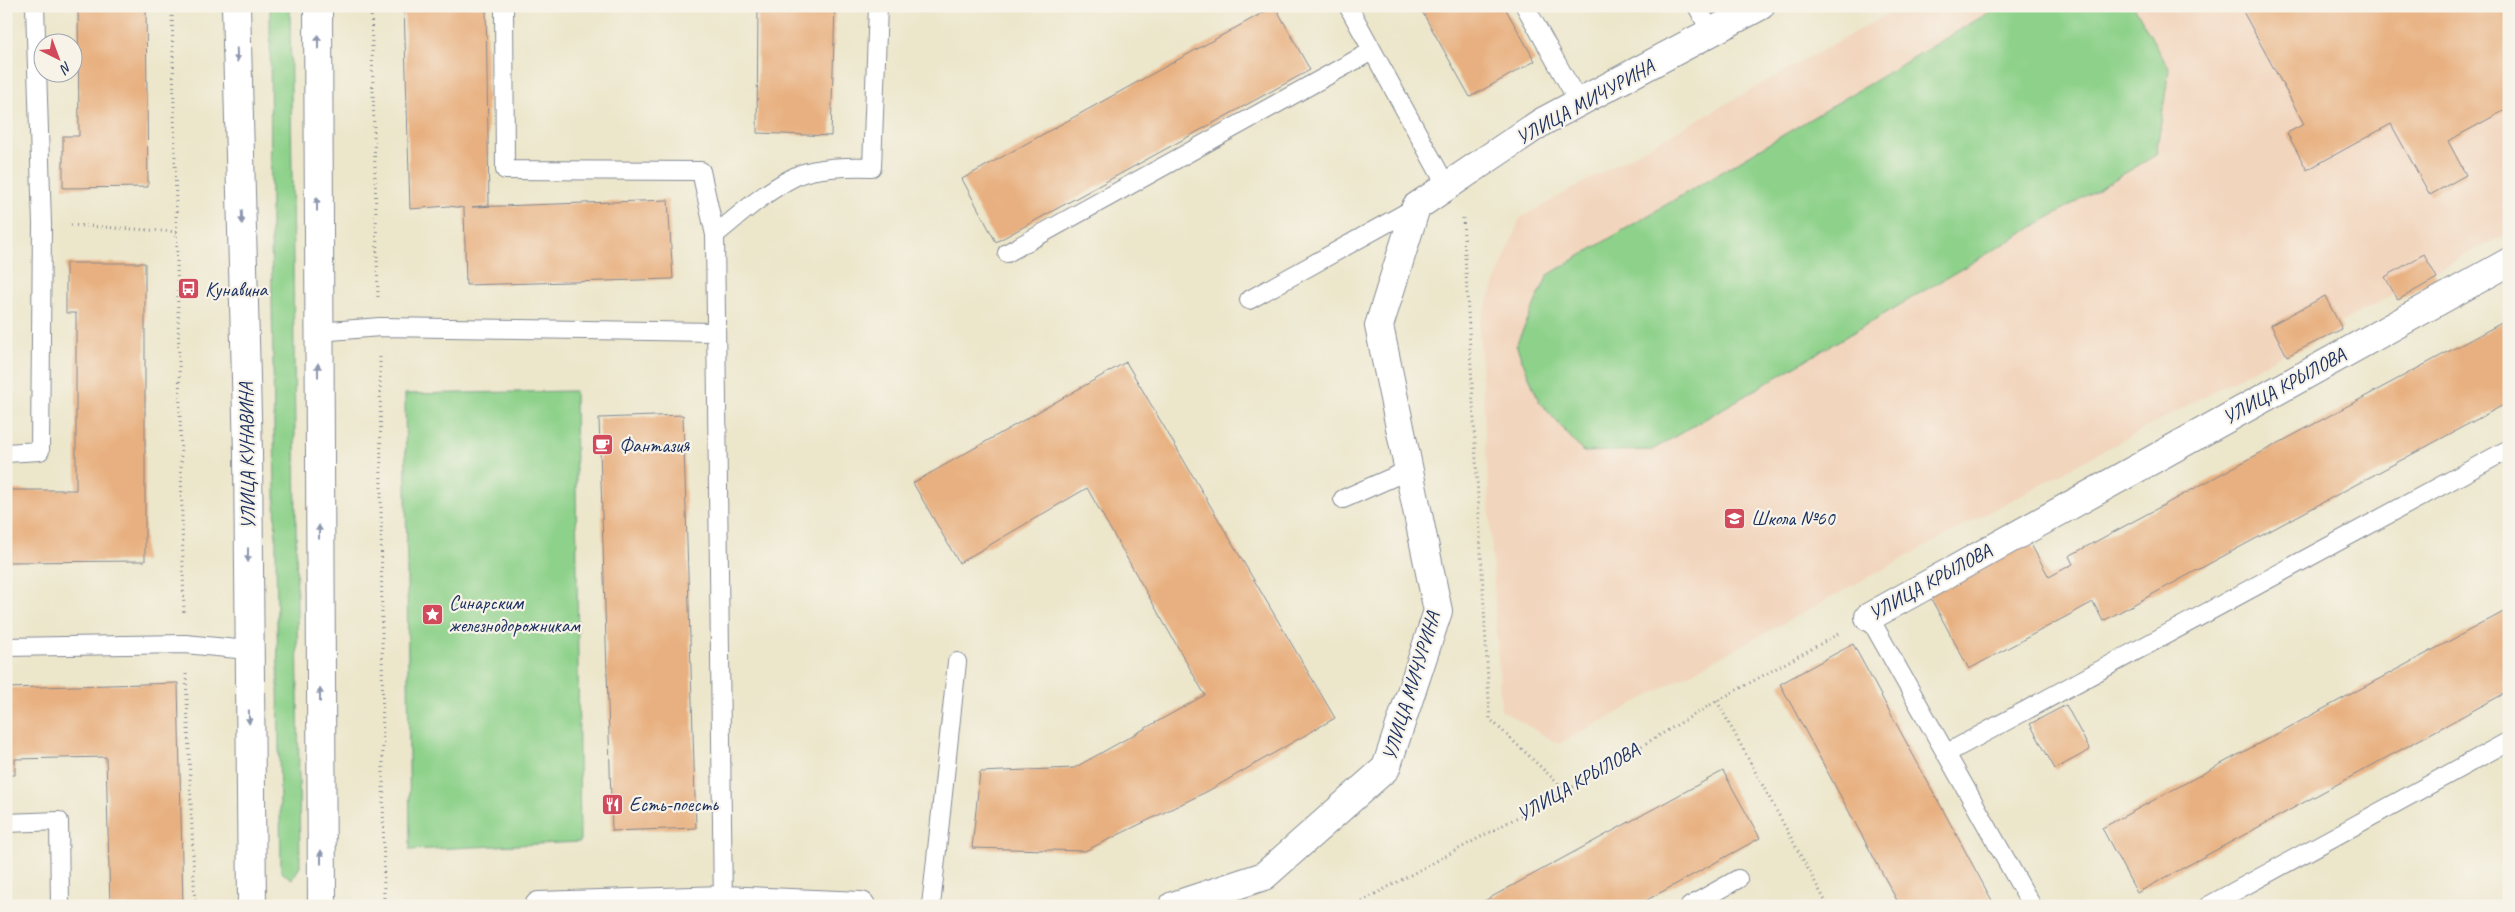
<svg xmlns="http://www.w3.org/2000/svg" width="2515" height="912" viewBox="0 0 2515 912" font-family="Caveat,sans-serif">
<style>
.built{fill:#f2d5bd}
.green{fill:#8dd18a;stroke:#548074}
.building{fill:#e8b080}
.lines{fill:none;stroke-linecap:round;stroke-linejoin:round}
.lane-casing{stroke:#848a94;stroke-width:20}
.street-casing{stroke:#848a94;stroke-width:30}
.secondary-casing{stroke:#848a94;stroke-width:30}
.path{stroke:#848a94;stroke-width:3;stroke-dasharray:1 4;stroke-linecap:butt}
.lane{stroke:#fff;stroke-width:18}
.street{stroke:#fff;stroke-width:28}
.secondary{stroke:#fff;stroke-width:28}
.oneway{fill:#8d97ae}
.labels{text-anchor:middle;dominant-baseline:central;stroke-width:4.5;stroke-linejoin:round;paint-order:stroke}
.street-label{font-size:20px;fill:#1b2f5e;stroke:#f7f3e8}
.poi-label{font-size:20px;fill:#1b2f5e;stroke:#f7f3e8;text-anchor:start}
</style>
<rect width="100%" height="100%" fill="#f7f3e8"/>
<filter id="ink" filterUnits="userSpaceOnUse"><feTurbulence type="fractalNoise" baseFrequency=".02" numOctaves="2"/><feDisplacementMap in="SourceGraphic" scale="10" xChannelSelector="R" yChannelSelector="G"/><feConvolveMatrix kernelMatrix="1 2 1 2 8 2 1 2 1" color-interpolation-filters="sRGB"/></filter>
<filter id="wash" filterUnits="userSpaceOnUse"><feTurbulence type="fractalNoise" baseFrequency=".0096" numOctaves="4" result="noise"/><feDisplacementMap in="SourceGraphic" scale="20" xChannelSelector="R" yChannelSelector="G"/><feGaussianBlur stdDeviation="1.12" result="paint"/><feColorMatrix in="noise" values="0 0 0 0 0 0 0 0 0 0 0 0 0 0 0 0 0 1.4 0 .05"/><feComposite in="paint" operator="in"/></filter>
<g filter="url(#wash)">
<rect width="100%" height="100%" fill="#ece6cb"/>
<path class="built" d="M1902 6H2509V232L1559 744 1501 710 1479 325 1520 218Z"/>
<path class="green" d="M270 6H290L300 867 292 879 281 872 271 235Z
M2000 6H2134L2169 69 2156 155 1652 450 1583 452 1539 401 1516 345 1548 275Z
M575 391 580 842 410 850 405 394Z"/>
<g id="blocks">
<path class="building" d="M78 6H146L148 187 63 188V136H79Z
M404 6H486L489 205 472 207 668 200 673 279 466 285 464 208 448 206 410 209Z
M758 6H835L831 136 757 133Z
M1275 6 1310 70 996 242 962 179Z
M1419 6H1504L1535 61 1470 97Z
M2240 6H2509V108L2448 141 2466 175 2430 195 2391 124 2307 170 2287 133 2304 124Z
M2424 254 2437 278 2398 300 2385 277Z
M66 263H145V561L6 562V490H76V313H66Z
M2325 296 2342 329 2287 356 2271 325Z
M2509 319V402L2103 621 2093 602 1969 669 1928 593 2028 539 2049 577 2073 564 2069 556Z
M1126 362 1335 718 1208 791 1085 851 972 848 980 772 1074 768 1205 695 1087 488 959 563 913 483Z
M683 415 696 828 612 831 599 418Z
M2509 609V691L2137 893 2102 828Z
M1853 644 1995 906H1900L1780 684Z
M178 683 183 906H110L106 757 15 759V775H6V688Z
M2066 705 2090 750 2055 769 2030 724Z
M1723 771 1760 838 1636 906H1475Z"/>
</g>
</g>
<g filter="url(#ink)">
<use href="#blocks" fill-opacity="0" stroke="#848a94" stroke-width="1"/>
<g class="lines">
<defs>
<path id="lane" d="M504 6 505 170 701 171 715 235 723 906
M1348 6 1447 187
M1525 6 1579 103
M1697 6 1711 32
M715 235C740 214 766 191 796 176 814 167 852 166 872 167L878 6
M1007 253 1372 51
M1249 300 1416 207
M318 332 380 327 716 332
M6 453 40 451 42 224 35 6
M1343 499 1409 470
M1869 617 2032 906
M6 647 185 644 248 650
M1947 753 2509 449
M6 823 59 821 60 906
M931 906 957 662
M1690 906 1738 879
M2208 906 2509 741"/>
<path id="street" d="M1869 617 2509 262"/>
<path id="secondary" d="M236 6 248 453 252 906
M318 6 322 906
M539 906 723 900 861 906
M1173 906 1264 876 1386 768 1438 611 1379 326 1416 207 1542 122 1760 6"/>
</defs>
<use href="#lane" class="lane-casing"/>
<use href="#street" class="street-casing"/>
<use href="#secondary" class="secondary-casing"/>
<path class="path" d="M172 6 184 615
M371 6 378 298
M1463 218 1490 719 1566 791
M71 225 178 232
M380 357 384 906
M186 674 195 906
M1717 701 1828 906
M1353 906 1566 791 1717 701 1840 633"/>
<use href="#lane" class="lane"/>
<use href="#street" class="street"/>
<use href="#secondary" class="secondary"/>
</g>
<defs><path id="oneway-solid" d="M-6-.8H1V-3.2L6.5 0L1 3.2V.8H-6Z" transform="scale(1.25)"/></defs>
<g class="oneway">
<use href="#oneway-solid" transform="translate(318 42) rotate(-90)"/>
<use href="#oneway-solid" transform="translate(237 55) rotate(88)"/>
<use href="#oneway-solid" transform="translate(317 204) rotate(-90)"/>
<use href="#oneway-solid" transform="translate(242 217) rotate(88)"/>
<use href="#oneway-solid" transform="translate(318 370) rotate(-90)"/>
<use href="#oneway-solid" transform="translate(319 532) rotate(-90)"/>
<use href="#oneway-solid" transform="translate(248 555) rotate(90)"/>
<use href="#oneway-solid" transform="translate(320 695) rotate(-90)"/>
<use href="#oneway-solid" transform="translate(249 717) rotate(89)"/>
<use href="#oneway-solid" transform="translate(321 857) rotate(-90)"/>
</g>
</g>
<defs>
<symbol id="bus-square" viewBox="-11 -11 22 22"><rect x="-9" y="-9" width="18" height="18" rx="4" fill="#d1495b" stroke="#f7f3e8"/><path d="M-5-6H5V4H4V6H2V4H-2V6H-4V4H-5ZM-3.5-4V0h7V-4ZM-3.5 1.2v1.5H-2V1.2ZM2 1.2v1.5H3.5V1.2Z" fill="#fff"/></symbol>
<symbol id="cafe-square" viewBox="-11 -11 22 22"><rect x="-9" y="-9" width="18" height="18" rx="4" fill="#d1495b" stroke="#f7f3e8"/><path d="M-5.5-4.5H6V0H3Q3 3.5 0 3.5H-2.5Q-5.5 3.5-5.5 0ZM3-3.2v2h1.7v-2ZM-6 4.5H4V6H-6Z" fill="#fff"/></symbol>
<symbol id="school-square" viewBox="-11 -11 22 22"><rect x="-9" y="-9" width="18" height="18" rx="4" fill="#d1495b" stroke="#f7f3e8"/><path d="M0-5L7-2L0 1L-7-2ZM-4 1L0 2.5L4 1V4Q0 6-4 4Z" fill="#fff"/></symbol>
<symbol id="sight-square" viewBox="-11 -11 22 22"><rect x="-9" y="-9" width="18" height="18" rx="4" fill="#d1495b" stroke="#f7f3e8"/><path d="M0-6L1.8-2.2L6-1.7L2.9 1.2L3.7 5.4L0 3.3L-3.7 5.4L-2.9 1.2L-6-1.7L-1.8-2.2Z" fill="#fff"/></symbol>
<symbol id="restaurant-square" viewBox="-11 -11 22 22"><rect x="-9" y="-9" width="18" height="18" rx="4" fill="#d1495b" stroke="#f7f3e8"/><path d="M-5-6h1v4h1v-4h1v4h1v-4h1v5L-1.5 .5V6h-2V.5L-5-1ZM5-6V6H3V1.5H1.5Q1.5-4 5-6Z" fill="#fff"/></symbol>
</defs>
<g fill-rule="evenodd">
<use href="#bus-square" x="176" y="276" width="25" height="25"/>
<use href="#cafe-square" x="590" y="432" width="25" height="25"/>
<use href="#school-square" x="1722" y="506" width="25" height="25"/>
<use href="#sight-square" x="420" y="602" width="25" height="25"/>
<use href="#restaurant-square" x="600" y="792" width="25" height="25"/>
</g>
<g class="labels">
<g class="street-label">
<text transform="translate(1585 102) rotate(-29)">УЛИЦА МИЧУРИНА</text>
<text transform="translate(2284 386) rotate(-29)">УЛИЦА КРЫЛОВА</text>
<text transform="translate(247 456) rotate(-91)">УЛИЦА КУНАВИНА</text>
<text transform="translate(1930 582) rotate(-29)">УЛИЦА КРЫЛОВА</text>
<text transform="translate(1411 686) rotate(-73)">УЛИЦА МИЧУРИНА</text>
<text transform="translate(1578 782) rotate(-30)">УЛИЦА КРЫЛОВА</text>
</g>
<g class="poi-label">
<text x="205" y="289">Кунавина</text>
<text x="619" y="445">Фантазия</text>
<text x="1751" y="518">Школа №60</text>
<text x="449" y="602">Синарским<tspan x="449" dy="23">железнодорожникам</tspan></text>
<text x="629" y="804">Есть-поесть</text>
</g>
</g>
<rect width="2515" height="912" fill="none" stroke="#f7f3e8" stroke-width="25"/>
<g transform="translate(58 58) rotate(138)"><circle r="24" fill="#f7f3e8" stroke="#9fa5b1"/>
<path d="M0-4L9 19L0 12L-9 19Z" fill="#d1495b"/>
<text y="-8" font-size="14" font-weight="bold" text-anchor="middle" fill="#1b2f5e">N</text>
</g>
</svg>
